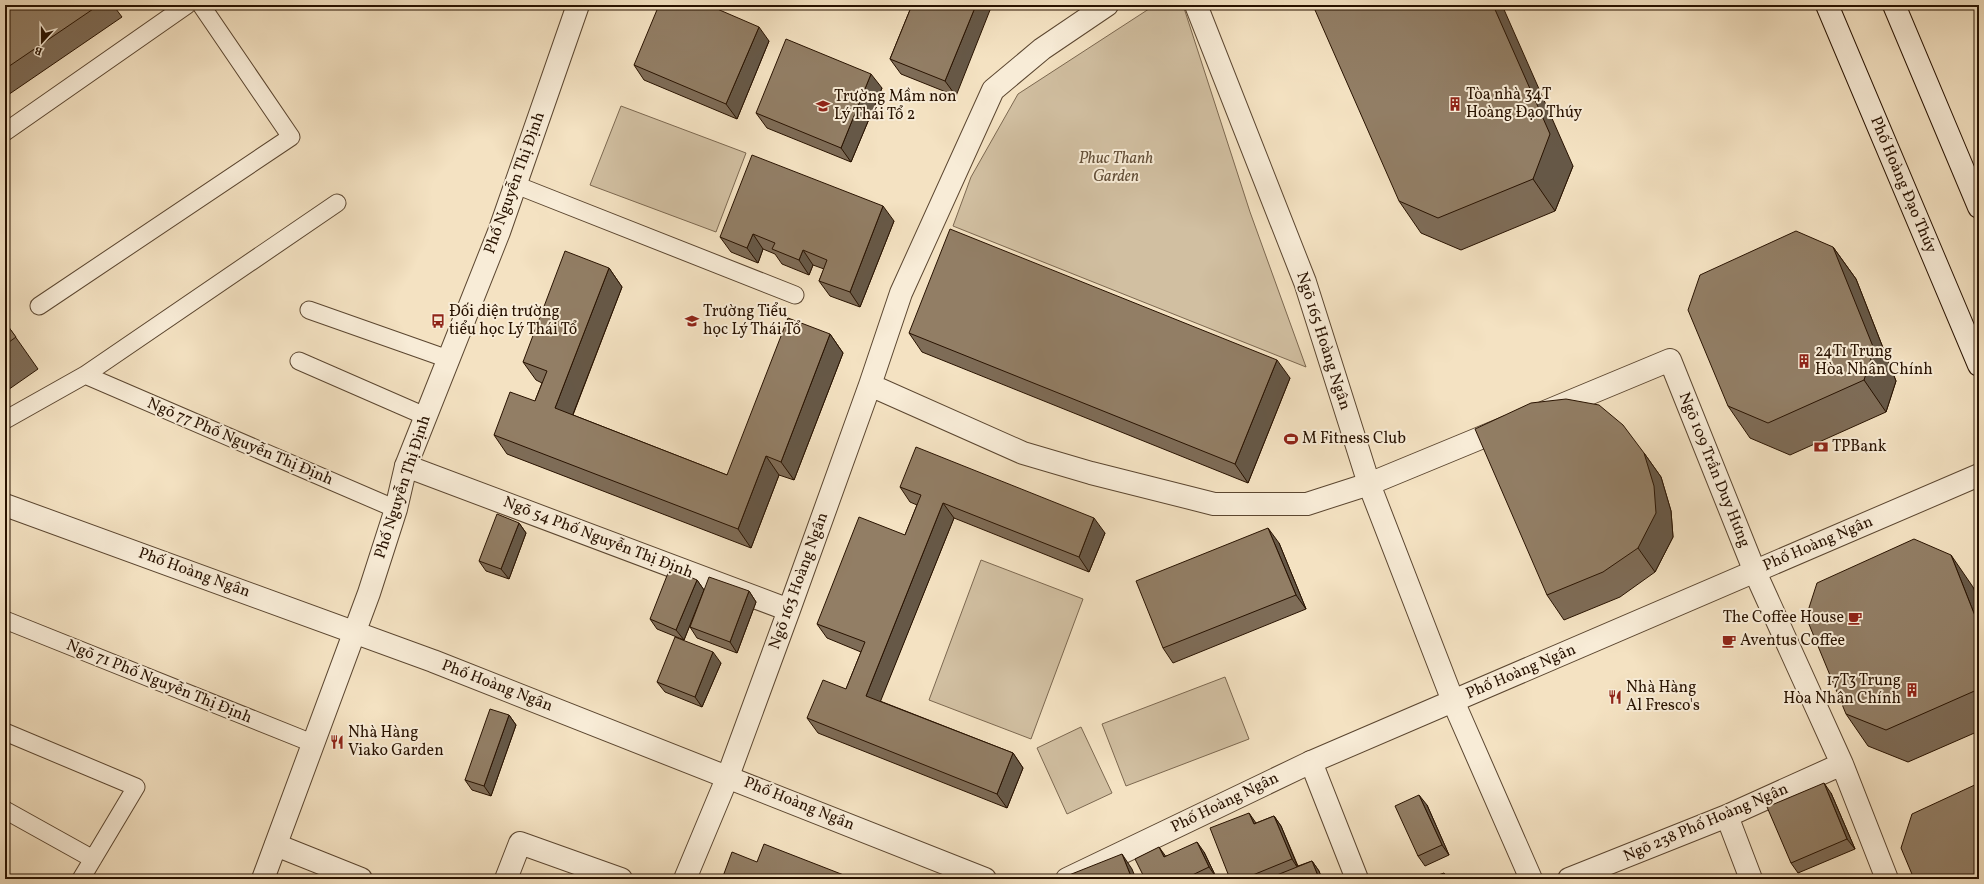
<svg xmlns="http://www.w3.org/2000/svg" width="1984" height="884" viewBox="0 0 1984 884" font-family="Vollkorn,serif">
<style>
.green{fill:#d1bfa1;stroke:#7c6850}
.lines{fill:none;stroke-linecap:round;stroke-linejoin:round}
.service-casing{stroke:#5b4630;stroke-width:19}
.minor-casing{stroke:#5b4630;stroke-width:24}
.tertiary-casing{stroke:#5b4630;stroke-width:24}
.secondary-casing{stroke:#281200;stroke-width:24}
.service{stroke:#f8ecd7;stroke-width:17}
.minor{stroke:#f8ecd7;stroke-width:22}
.tertiary{stroke:#f8ecd7;stroke-width:22}
.secondary{stroke:#f8ecd7;stroke-width:22}
.wall{fill:#7e6c57;stroke:#281200}
.shaded-wall{fill:#665847;stroke:#281200}
.building{fill:#927e65;stroke:#281200}
.labels{text-anchor:middle;dominant-baseline:central;stroke-width:4;stroke-linejoin:round;paint-order:stroke}
.poi-label{font-size:16px;fill:#281200;stroke:#f8ecd7;text-anchor:start}
.park-label{font-size:16px;font-style:italic;fill:#634f38;stroke:#f8ecd7}
.street-label{font-size:16px;fill:#281200;stroke:#f8ecd7}
</style>
<rect width="100%" height="100%" fill="#f4e2c2"/>
<filter id="stains"><feTurbulence type="fractalNoise" baseFrequency=".005" numOctaves="4"/><feColorMatrix values="0 0 0 0 .2 0 0 0 0 .09 0 0 0 0 .02 0 0 0 .5 -.17"/></filter>
<radialGradient id="worn" r=".72"><stop offset=".6" stop-color="#630" stop-opacity="0"/><stop offset="1" stop-color="#630" stop-opacity=".3"/></radialGradient>
<path class="green" d="M1155 5H1183L1250 212 1306 367 953 226 971 177 1018 94Z
M621 106 746 153 716 232 590 185Z
M981 560 1083 599 1031 739 929 700Z
M1225 677 1249 739 1126 786 1102 724Z
M1081 727 1112 793 1067 814 1037 748Z"/>
<g class="lines">
<defs>
<path id="service" d="M5 132 187 5
M516 185 795 295
M39 306 291 137 201 5
M309 310 448 359
M299 361 425 416
M85 375 396 509
M5 420 85 375 337 203
M5 620 312 743
M5 732 136 787 81 879
M5 810 93 859"/>
<path id="minor" d="M1196 5 1305 282 1369 484 1453 701 1531 879
M870 385 1023 453 1091 473 1214 504H1307L1369 484 1507 427
M1545 412 1670 360 1755 572 1842 764 1887 879
M406 466 789 610
M1311 762 1357 879
M1727 816 1751 879
M276 845 361 879
M506 879 520 843 621 879
M685 879 728 776 789 610 870 385 901 293 993 90 1042 49 1107 5
M1569 879 1727 816 1842 764"/>
<path id="tertiary" d="M5 505 433 661 985 879
M263 879 369 593 396 509 406 466 499 232 578 5
M1067 879 1311 762 1979 475"/>
<path id="secondary" d="M1827 5 1979 365
M1894 5 1979 207"/>
</defs>
<use href="#service" class="service-casing"/>
<use href="#minor" class="minor-casing"/>
<use href="#tertiary" class="tertiary-casing"/>
<use href="#secondary" class="secondary-casing"/>
<use href="#service" class="service"/>
<use href="#minor" class="minor"/>
<use href="#tertiary" class="tertiary"/>
<use href="#secondary" class="secondary"/>
</g>
<path class="wall" d="M5 5H113L122 17 5 97Z
M912 5 956 96 901 74 890 59Z
M769 41 737 119 644 80 634 65Z
M882 88 851 162 767 128 756 113Z
M1573 166 1555 211 1461 250 1421 233 1399 201Z
M894 221 860 307 830 296 819 281 824 269 813 265 809 275 782 264 775 254 763 249 758 263 731 252 720 237Z
M1833 247 1856 279 1896 381 1886 412 1790 455 1750 438 1728 406Z
M609 268 622 287 573 415 727 475 830 334 843 353 794 480 779 475 751 548 507 454 494 435 535 401 542 383 536 380 523 362Z
M5 322 38 369 5 392Z
M909 333 1290 378 1248 483 922 352Z
M1644 453 1661 477 1671 511 1673 537 1655 572 1620 597 1564 620 1547 595Z
M900 487 1105 533 1089 572 954 518 880 701 1013 753 1023 768 1007 808 818 733 807 718 846 689 861 652 827 638 817 624 905 535 917 505 910 502Z
M519 523 526 533 509 579 486 571 479 561Z
M1279 543 1306 609 1173 663 1163 648Z
M697 580 704 590 684 640 657 629 650 619Z
M1973 587 1979 602V731L1908 762 1868 746 1846 714Z
M749 591 756 602 737 653 697 638 690 627Z
M721 663 702 707 665 692 657 682Z
M509 715 516 725 491 796 472 790 465 780Z
M1831 793 1855 849 1798 873 1791 863Z
M1427 805 1449 855 1425 866 1418 856Z
M1274 816 1281 826 1298 866 1312 861 1319 871 1322 879H1230L1256 823Z
M1204 852 1216 877 1212 879H1145L1166 856Z"/>
<path class="shaded-wall" d="M976 5H992L956 96 945 81Z
M1493 5H1502L1573 166 1555 211 1533 179Z
M759 27 769 41 737 119 726 104Z
M871 74 882 88 851 162 841 148Z
M883 206 894 221 860 307 850 292Z
M753 234 763 249 758 263 747 248Z
M1833 247 1856 279 1896 381 1886 412 1864 380Z
M803 250 813 265 809 275 799 260Z
M609 268 622 287 568 427 555 408Z
M830 334 843 353 794 480 781 462Z
M1277 360 1290 378 1248 483 1235 464Z
M1644 453 1661 477 1671 511 1673 537 1655 572 1638 548Z
M766 456 779 475 751 548 738 529Z
M943 503 954 518 877 710 866 696Z
M1094 518 1105 533 1089 572 1079 557Z
M519 523 526 533 509 579 501 569Z
M1268 528 1279 543 1306 609 1296 595Z
M1951 555 1973 587 1979 602V626Z
M697 580 704 590 684 640 676 630Z
M749 591 756 602 737 653 730 642Z
M713 652 721 663 702 707 695 697Z
M509 715 516 725 491 796 484 786Z
M1013 753 1023 768 1007 808 997 794Z
M1824 783 1831 793 1855 849 1847 839Z
M1419 795 1427 805 1449 855 1442 845Z
M1249 813 1256 823 1254 824Z
M1274 816 1281 826 1299 870 1292 859Z
M1197 842 1204 852 1216 877 1209 867Z
M1159 847 1167 858 1164 857Z
M1122 854 1132 869 1136 879H1132Z
M1312 861 1319 871 1322 879H1320L1318 876Z
M1444 873 1449 879H1447Z"/>
<path class="building" d="M5 5H99L5 69Z
M659 5H708L759 27 726 104 634 65Z
M912 5H976L945 81 890 59Z
M1316 5H1493L1550 134 1533 179 1438 218 1399 201 1315 10Z
M786 39 871 74 841 148 756 113Z
M752 155 883 206 850 292 819 281 827 260 803 250 799 260 772 249 775 243 753 234 747 248 720 237Z
M950 229 1277 360 1235 464 909 333Z
M1796 231 1833 247 1874 349 1864 380 1768 423 1728 406 1688 310 1700 275Z
M565 251 609 268 555 408 727 475 788 318 830 334 781 462 766 456 738 529 494 435 510 392 535 401 547 371 523 362Z
M5 322 16 337 5 345Z
M1566 399 1599 405 1623 425 1644 453 1654 486 1656 513 1638 548 1603 572 1547 595 1475 429 1531 403Z
M916 447 1094 518 1079 557 943 503 866 696 1013 753 997 794 807 718 823 680 846 689 865 642 817 624 859 517 905 535 921 495 900 487Z
M497 514 519 523 501 569 479 561Z
M1268 528 1296 595 1163 648 1136 581Z
M1914 539 1951 555 1979 626V689L1886 730 1846 714 1806 617 1817 583Z
M670 568 697 580 676 630 650 619Z
M709 577 749 591 730 642 690 627Z
M675 637 713 652 695 697 657 682Z
M490 709 509 715 484 786 465 780Z
M1824 783 1847 839 1791 863 1767 807Z
M1979 783V879H1914L1901 848 1912 814Z
M1419 795 1442 845 1418 856 1395 806Z
M1249 813 1254 824 1274 816 1292 859 1243 879H1230L1210 828Z
M1197 842 1209 867 1184 879H1145L1135 859 1159 847 1164 857Z
M764 844 854 879H722L732 852 757 862Z
M1122 854 1132 879H1065L1064 877Z
M1312 861 1318 876 1312 879H1267Z
M1444 873 1447 879H1426Z"/>
<defs>
<symbol id="building-bare" viewBox="-9 -9 18 18"><path d="M-4-6H4V6H1V3H-1V6H-4ZM-2.5-4.3h1.7v1.8h-1.7ZM.8-4.3h1.7v1.8H.8ZM-2.5-1h1.7V.8h-1.7ZM.8-1h1.7V.8H.8Z" fill="#8f2418" stroke="#f8ecd7" stroke-width="2.5" paint-order="stroke"/></symbol>
<symbol id="school-bare" viewBox="-9 -9 18 18"><path d="M0-5L7-2L0 1L-7-2ZM-4 1L0 2.5L4 1V4Q0 6-4 4Z" fill="#8f2418" stroke="#f8ecd7" stroke-width="2.5" paint-order="stroke"/></symbol>
<symbol id="bus-bare" viewBox="-9 -9 18 18"><path d="M-5-6H5V4H4V6H2V4H-2V6H-4V4H-5ZM-3.5-4V0h7V-4ZM-3.5 1.2v1.5H-2V1.2ZM2 1.2v1.5H3.5V1.2Z" fill="#8f2418" stroke="#f8ecd7" stroke-width="2.5" paint-order="stroke"/></symbol>
<symbol id="stadium-bare" viewBox="-9 -9 18 18"><path d="M0-5a6.5 5 0 1 0 0 10a6.5 5 0 1 0 0-10ZM-3.5-1.8h7v3.6h-7Z" fill="#8f2418" stroke="#f8ecd7" stroke-width="2.5" paint-order="stroke"/></symbol>
<symbol id="bank-bare" viewBox="-9 -9 18 18"><path d="M-6-4H6V4H-6ZM0-2.3a2.3 2.3 0 1 0 0 4.6a2.3 2.3 0 1 0 0-4.6Z" fill="#8f2418" stroke="#f8ecd7" stroke-width="2.5" paint-order="stroke"/></symbol>
<symbol id="cafe-bare" viewBox="-9 -9 18 18"><path d="M-5.5-4.5H6V0H3Q3 3.5 0 3.5H-2.5Q-5.5 3.5-5.5 0ZM3-3.2v2h1.7v-2ZM-6 4.5H4V6H-6Z" fill="#8f2418" stroke="#f8ecd7" stroke-width="2.5" paint-order="stroke"/></symbol>
<symbol id="restaurant-bare" viewBox="-9 -9 18 18"><path d="M-5-6h1v4h1v-4h1v4h1v-4h1v5L-1.5 .5V6h-2V.5L-5-1ZM5-6V6H3V1.5H1.5Q1.5-4 5-6Z" fill="#8f2418" stroke="#f8ecd7" stroke-width="2.5" paint-order="stroke"/></symbol>
</defs>
<g fill-rule="evenodd">
<use href="#building-bare" x="1445" y="94" width="20" height="20"/>
<use href="#school-bare" x="813" y="96" width="20" height="20"/>
<use href="#bus-bare" x="428" y="311" width="20" height="20"/>
<use href="#school-bare" x="682" y="311" width="20" height="20"/>
<use href="#building-bare" x="1794" y="351" width="20" height="20"/>
<use href="#stadium-bare" x="1281" y="429" width="20" height="20"/>
<use href="#bank-bare" x="1811" y="437" width="20" height="20"/>
<use href="#cafe-bare" x="1845" y="608" width="20" height="20"/>
<use href="#cafe-bare" x="1719" y="631" width="20" height="20"/>
<use href="#building-bare" x="1902" y="680" width="20" height="20"/>
<use href="#restaurant-bare" x="1605" y="687" width="20" height="20"/>
<use href="#restaurant-bare" x="327" y="732" width="20" height="20"/>
</g>
<g class="labels">
<g class="poi-label">
<text x="1466" y="95">Tòa nhà 34T<tspan x="1466" dy="18">Hoàng Đạo Thúy</tspan></text>
<text x="834" y="97">Trường Mầm non<tspan x="834" dy="18">Lý Thái Tổ 2</tspan></text>
<text x="449" y="312">Đối diện trường<tspan x="449" dy="18">tiểu học Lý Thái Tổ</tspan></text>
<text x="703" y="312">Trường Tiểu<tspan x="703" dy="18">học Lý Thái Tổ</tspan></text>
<text x="1815" y="352">24T1 Trung<tspan x="1815" dy="18">Hòa Nhân Chính</tspan></text>
<text x="1302" y="439">M Fitness Club</text>
<text x="1832" y="447">TPBank</text>
<text x="1844" y="618" text-anchor="end">The Coffee House</text>
<text x="1740" y="641">Aventus Coffee</text>
<text x="1901" y="681" text-anchor="end">17T3 Trung<tspan x="1901" dy="18">Hòa Nhân Chính</tspan></text>
<text x="1626" y="688">Nhà Hàng<tspan x="1626" dy="18">Al Fresco's</tspan></text>
<text x="348" y="733">Nhà Hàng<tspan x="348" dy="18">Viako Garden</tspan></text>
</g>
<g class="park-label">
<text x="1116" y="159">Phuc Thanh<tspan x="1116" dy="18">Garden</tspan></text>
</g>
<g class="street-label">
<text transform="translate(515 183) rotate(-70)">Phố Nguyễn Thị Định</text>
<text transform="translate(1903 185) rotate(67)">Phố Hoàng Đạo Thúy</text>
<text transform="translate(1323 341) rotate(72)">Ngõ 165 Hoàng Ngân</text>
<text transform="translate(240 442) rotate(23)">Ngõ 77 Phố Nguyễn Thị Định</text>
<text transform="translate(1714 470) rotate(68)">Ngõ 109 Trần Duy Hưng</text>
<text transform="translate(403 487) rotate(-72)">Phố Nguyễn Thị Định</text>
<text transform="translate(598 538) rotate(21)">Ngõ 54 Phố Nguyễn Thị Định</text>
<text transform="translate(1818 544) rotate(-23)">Phố Hoàng Ngân</text>
<text transform="translate(194 573) rotate(20)">Phố Hoàng Ngân</text>
<text transform="translate(799 581) rotate(-70)">Ngõ 163 Hoàng Ngân</text>
<text transform="translate(1521 672) rotate(-23)">Phố Hoàng Ngân</text>
<text transform="translate(159 682) rotate(22)">Ngõ 71 Phố Nguyễn Thị Định</text>
<text transform="translate(497 686) rotate(21)">Phố Hoàng Ngân</text>
<text transform="translate(1225 803) rotate(-26)">Phố Hoàng Ngân</text>
<text transform="translate(799 804) rotate(22)">Phố Hoàng Ngân</text>
<text transform="translate(1706 823) rotate(-23)">Ngõ 238 Phố Hoàng Ngân</text>
</g>
</g>
<rect width="1984" height="884" fill="none" stroke="#f4e2c2" stroke-width="20"/>
<rect x="6" y="6" width="1972" height="872" fill="none" stroke="#281200" stroke-width="2"/>
<rect x="10" y="10" width="1964" height="864" fill="none" stroke="#281200"/>
<g transform="translate(42 42) rotate(201)" stroke="#f8ecd7" stroke-width="3" paint-order="stroke">
<path d="M0-3L7 15L0 10L-7 15Z" fill="#281200"/>
<text y="-6" font-size="11" font-weight="bold" text-anchor="middle" fill="#281200">B</text>
</g>
<rect width="100%" height="100%" filter="url(#stains)"/>
<rect width="100%" height="100%" fill="url(#worn)"/>
</svg>
